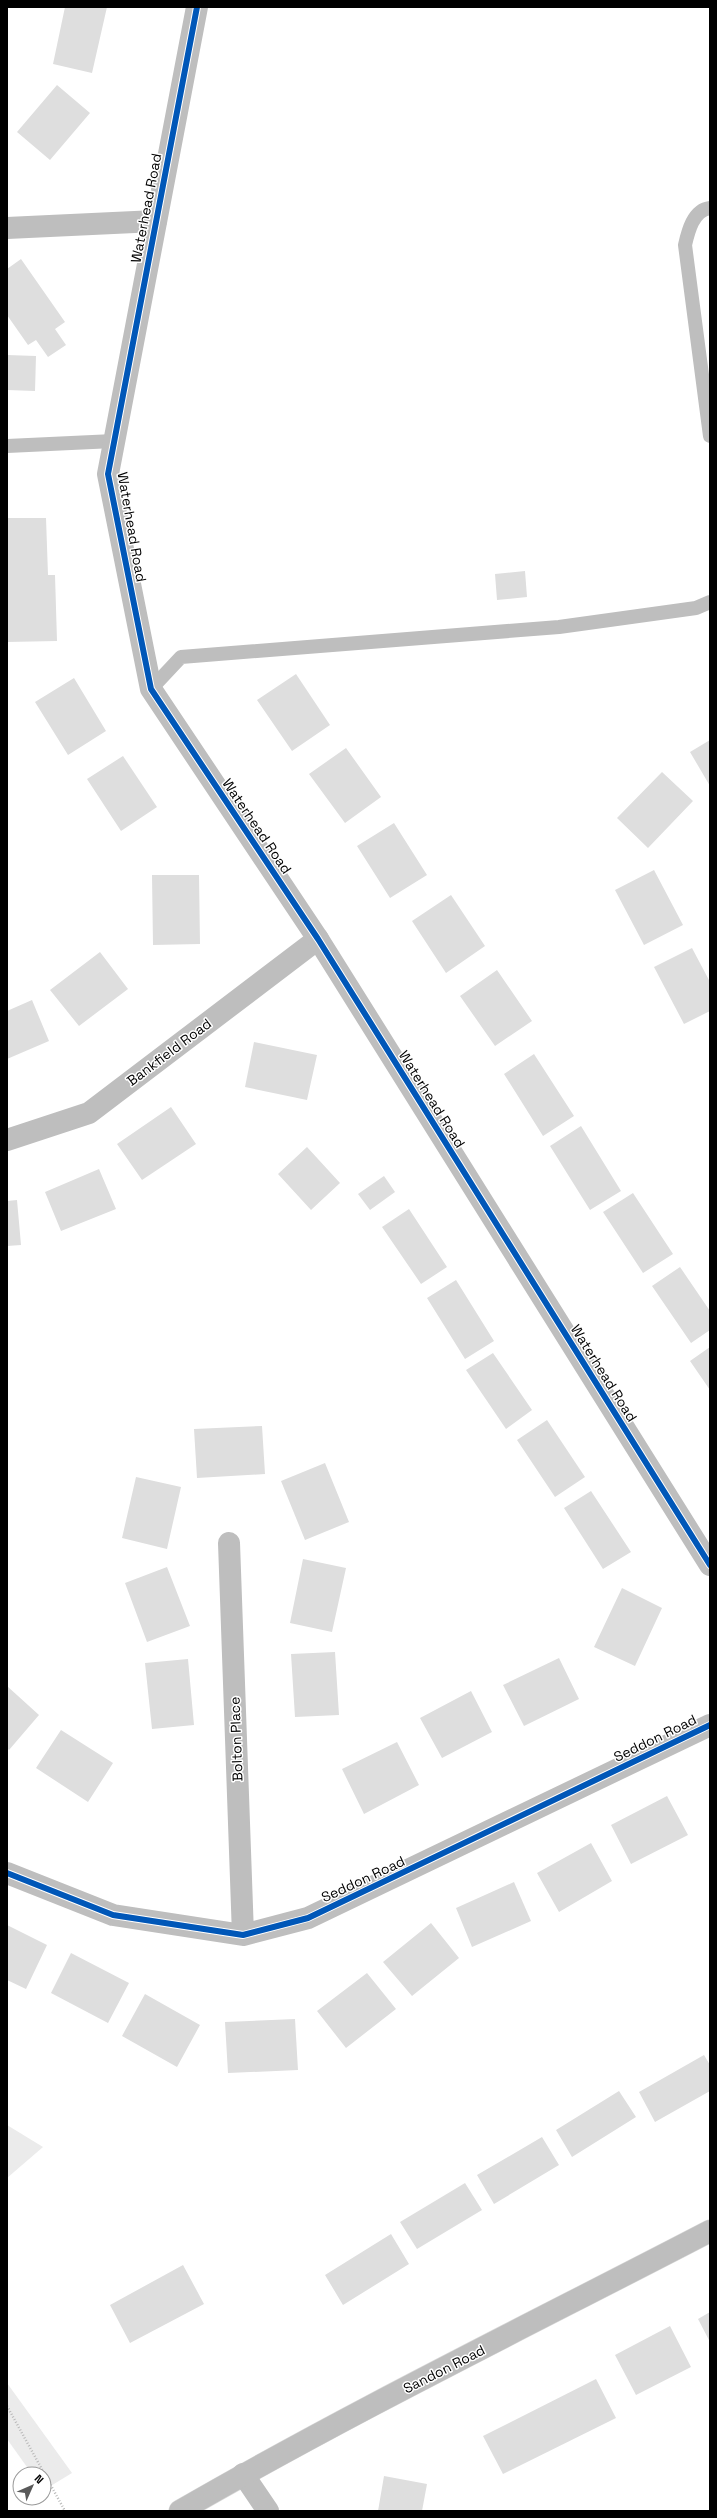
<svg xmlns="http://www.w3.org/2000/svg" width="717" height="2518" viewBox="0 0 717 2518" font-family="'Space Grotesk',sans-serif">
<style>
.green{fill:#ebebeb}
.building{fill:#dedede}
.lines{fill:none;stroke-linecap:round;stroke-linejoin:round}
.trunk-casing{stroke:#dbdbdb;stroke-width:23}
.path{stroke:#b9b9b9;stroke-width:2.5;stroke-dasharray:1 2;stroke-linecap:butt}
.service{stroke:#bebebe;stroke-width:14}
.minor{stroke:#bebebe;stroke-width:22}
.tertiary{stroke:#bebebe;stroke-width:22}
.trunk{stroke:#bebebe;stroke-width:22}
.cycleway-casing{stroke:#fff;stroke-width:8}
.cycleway{stroke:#0057b8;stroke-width:6}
.labels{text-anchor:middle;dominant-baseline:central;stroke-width:3;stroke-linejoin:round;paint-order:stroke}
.street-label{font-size:14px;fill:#000;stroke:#fff}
</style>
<rect width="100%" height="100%" fill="#fff"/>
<path class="green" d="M7 2125 43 2147 7 2178Z
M7 2383 72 2473 44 2490V2474H32L7 2439Z"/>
<path class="building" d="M65 7H107L92 73 53 64Z
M57 85 90 113 50 160 17 132Z
M21 259 65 322 55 329 66 345 48 357 36 340 28 345 7 315V269Z
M7 355 36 356 35 391 7 390Z
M7 518H46L48 575H55L57 641 7 642Z
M525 571 527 597 497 600 495 574Z
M296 674 330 725 292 751 257 700Z
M74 678 106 731 68 755 35 702Z
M710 740V786L690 752Z
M346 748 381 797 345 823 309 774Z
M123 756 157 807 121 831 87 779Z
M662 772 693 801 648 848 617 818Z
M394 823 427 875 390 898 357 846Z
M654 870 683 925 644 945 615 890Z
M152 875H199L200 944 153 945Z
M451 895 485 946 446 973 412 921Z
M692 948 710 982V1011L684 1024 654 967Z
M100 952 128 989 79 1026 50 990Z
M497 970 532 1021 495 1046 460 996Z
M32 1000 49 1041 7 1059V1011Z
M254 1042 317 1055 307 1100 245 1087Z
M534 1054 574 1116 543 1136 504 1074Z
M171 1107 196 1144 142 1180 117 1144Z
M581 1126 621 1191 590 1210 550 1146Z
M307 1147 340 1183 311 1210 278 1174Z
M99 1169 116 1209 61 1231 45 1192Z
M384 1176 395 1192 370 1210 358 1194Z
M633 1193 673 1254 643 1273 603 1212Z
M17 1200 21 1245 7 1246V1201Z
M409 1209 447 1267 421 1284 382 1227Z
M680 1267 710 1311V1330L691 1343 652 1286Z
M456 1280 494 1341 465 1359 427 1298Z
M710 1347V1390L690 1361Z
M493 1353 532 1410 506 1429 466 1370Z
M547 1420 585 1477 555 1497 517 1440Z
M262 1426 265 1474 197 1478 194 1429Z
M325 1463 349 1522 305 1540 281 1481Z
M136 1477 181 1487 167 1549 122 1538Z
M591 1491 631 1552 603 1569 564 1508Z
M303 1559 346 1568 332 1632 290 1623Z
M167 1567 190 1626 147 1642 125 1583Z
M622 1588 662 1608 635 1666 594 1647Z
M335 1652 339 1715 295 1717 291 1654Z
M559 1658 579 1699 524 1726 503 1685Z
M188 1659 194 1725 152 1729 145 1663Z
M7 1686 39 1715 9 1750 7 1748Z
M471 1691 492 1732 442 1758 420 1718Z
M61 1730 113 1763 88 1802 36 1768Z
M397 1742 419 1785 364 1814 342 1769Z
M667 1796 688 1835 631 1864 611 1825Z
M591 1843 612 1881 559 1912 537 1873Z
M514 1882 531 1921 472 1947 456 1908Z
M431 1923 459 1958 412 1996 383 1962Z
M7 1925 47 1945 26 1989 7 1980Z
M71 1953 129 1983 108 2023 51 1993Z
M367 1973 396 2009 346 2048 317 2011Z
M145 1994 200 2025 177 2067 122 2036Z
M295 2019 298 2070 228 2073 225 2022Z
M704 2055 710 2065V2091L655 2122 639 2092Z
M619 2091 636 2117 572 2157 556 2130Z
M542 2137 559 2165 494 2204 477 2175Z
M465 2183 482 2210 417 2249 400 2222Z
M391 2234 409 2264 343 2305 325 2275Z
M183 2265 204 2304 130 2343 110 2305Z
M710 2312V2342L698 2319Z
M670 2326 691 2367 636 2395 615 2355Z
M596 2379 616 2418 503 2474 483 2436Z
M384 2476 427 2484 422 2511H378Z"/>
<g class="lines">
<defs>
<path id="trunk" d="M180 2511C353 2411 533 2323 710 2231"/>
</defs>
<use href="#trunk" class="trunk-casing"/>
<path class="path" d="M7 2406 65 2511"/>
<path class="service" d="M710 208C693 210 688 232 685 245L710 436
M7 446 114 441
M151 689 181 657 559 627 696 608 710 602"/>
<path class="minor" d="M7 228 156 221
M7 1140 89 1113 318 939
M229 1543 243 1935
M7 1873 113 1915 243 1935 308 1918 710 1725
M243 2474 268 2511"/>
<path class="tertiary" d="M197 7 108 474 151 689 318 939 710 1565"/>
<use href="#trunk" class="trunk"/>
<defs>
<path id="cycleway" d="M197 7 108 474 151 689 318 939 710 1565
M7 1873 113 1915 243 1935 308 1918 710 1725"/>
</defs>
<use href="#cycleway" class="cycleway-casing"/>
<use href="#cycleway" class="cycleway"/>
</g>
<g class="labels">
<g class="street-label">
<text transform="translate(146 208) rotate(-79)">Waterhead Road</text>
<text transform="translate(132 527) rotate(80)">Waterhead Road</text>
<text transform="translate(257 826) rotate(56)">Waterhead Road</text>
<text transform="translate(169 1052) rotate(-37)">Bankfield Road</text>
<text transform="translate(432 1099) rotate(58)">Waterhead Road</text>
<text transform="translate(604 1373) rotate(58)">Waterhead Road</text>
<text transform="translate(655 1738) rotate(-26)">Seddon Road</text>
<text transform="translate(236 1739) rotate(-92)">Bolton Place</text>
<text transform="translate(363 1879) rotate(-25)">Seddon Road</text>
<text transform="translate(444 2369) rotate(-27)">Sandon Road</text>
</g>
</g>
<rect width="717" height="2518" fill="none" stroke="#000000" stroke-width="16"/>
<g transform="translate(32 2486) rotate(45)"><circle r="19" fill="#ffffff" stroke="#999999"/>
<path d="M0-3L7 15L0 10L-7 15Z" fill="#595959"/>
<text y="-6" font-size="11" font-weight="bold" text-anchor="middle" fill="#000000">N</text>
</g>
</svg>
